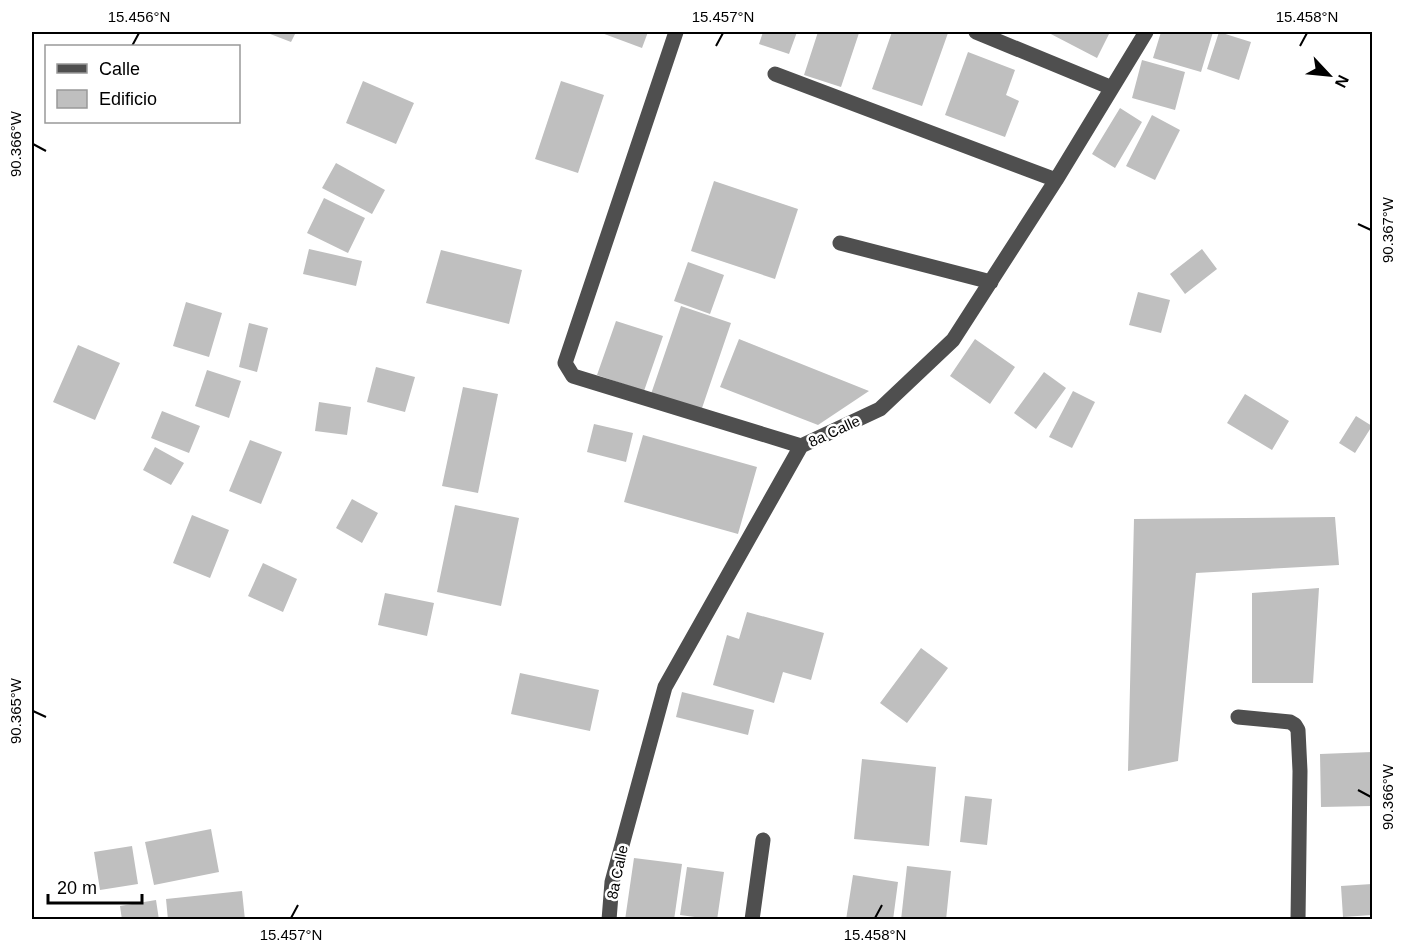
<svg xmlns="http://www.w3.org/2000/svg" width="1404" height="951" viewBox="0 0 1404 951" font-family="Helvetica,sans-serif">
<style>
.building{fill:#bfbfbf}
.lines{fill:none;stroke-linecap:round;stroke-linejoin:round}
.minor{stroke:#4f4f4f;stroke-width:15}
.ticks{fill:none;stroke:#000;stroke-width:2}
.labels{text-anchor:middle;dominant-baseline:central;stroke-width:5;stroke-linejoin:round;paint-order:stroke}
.street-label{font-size:15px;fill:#000;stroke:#fff}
.neatline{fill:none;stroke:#000;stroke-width:2}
.ticks-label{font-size:15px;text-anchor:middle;fill:#000}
</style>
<rect width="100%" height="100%" fill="#fff"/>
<path class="building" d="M265 32H296L291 42Z
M599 32H648L642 48Z
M763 32H797L789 54 759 44Z
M818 32H853L859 33 841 87 804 75Z
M892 32 948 33 922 106 872 89Z
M1047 32H1110L1097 58Z
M1161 32H1213L1201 72 1153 58Z
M1219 32 1251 42 1239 80 1207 69Z
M968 52 1015 70 1006 95 1019 101 1005 137 945 115Z
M1142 60 1185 72 1175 110 1132 98Z
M363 81 414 103 396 144 346 123Z
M561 81 604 95 578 173 535 159Z
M1120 108 1142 122 1115 168 1092 154Z
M1152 115 1180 130 1155 180 1126 166Z
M336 163 385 190 372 214 322 188Z
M714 181 798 209 775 279 691 251Z
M324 198 365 218 348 253 307 233Z
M309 249 362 261 356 286 303 274Z
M1202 249 1217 269 1185 294 1170 274Z
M441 250 522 270 509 324 426 303Z
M688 262 724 275 710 314 674 301Z
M1138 292 1170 300 1161 333 1129 325Z
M186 302 222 313 209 357 173 346Z
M681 306 731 323 701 411 651 394Z
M616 321 663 336 644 391 597 375Z
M249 323 268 328 257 372 239 367Z
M739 339 869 391 818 425 720 387Z
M975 339 1015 367 990 404 950 376Z
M78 345 120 363 95 420 53 402Z
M376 367 415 377 405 412 367 402Z
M207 370 241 381 229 418 195 406Z
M1044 372 1066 388 1036 429 1014 413Z
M463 387 498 394 478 493 442 486Z
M1073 391 1095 402 1072 448 1049 437Z
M1245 394 1289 421 1272 450 1227 423Z
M319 402 351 407 347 435 315 431Z
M162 411 200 426 189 453 151 438Z
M1356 416 1372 426 1355 453 1339 443Z
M594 424 633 433 626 462 587 452Z
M643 435 757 467 738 534 624 502Z
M250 440 282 452 261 504 229 491Z
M155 447 184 463 171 485 143 470Z
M352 499 378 513 362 543 336 528Z
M455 505 519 518 501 606 437 592Z
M192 515 229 530 210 578 173 563Z
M1335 517 1339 565 1196 573 1178 761 1128 771 1134 519Z
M263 563 297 579 283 612 248 596Z
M1319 588 1313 683H1252V593Z
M385 593 434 603 427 636 378 625Z
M747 612 824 633 811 680 783 672 774 703 713 685 727 635 739 639Z
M921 648 948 668 907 723 880 703Z
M520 673 599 690 590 731 511 714Z
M682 692 754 710 748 735 676 717Z
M1372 752V806L1321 807 1320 754Z
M862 759 936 767 929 846 854 839Z
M965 796 992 799 987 845 960 842Z
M211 829 219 872 154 885 145 842Z
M132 846 138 884 100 890 94 852Z
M634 858 682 864 674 920H625Z
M907 866 951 871 946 920H901Z
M687 867 724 872 717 920 680 915Z
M853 875 898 882 893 920H846Z
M1372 884V915L1343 917 1341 886Z
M242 891 245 920H168L166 899Z
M156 900 159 920H122L120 906Z"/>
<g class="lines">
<path class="minor" d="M676 32 565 363 573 376 801 446
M976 32 1112 88
M775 74 1056 180
M840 243 991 282
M1238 717 1290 722 1295 725 1298 730 1300 771 1298 920
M609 920 612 882 665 687 801 446 880 409 953 340 1056 180 1146 32
M752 920 763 840"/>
</g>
<path class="ticks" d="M132 46 139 33M716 46 723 33M1300 46 1307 33M33 144 46 151M1358 224 1371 230M33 711 46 717M1358 790 1371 797M291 918 298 905M875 918 882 905"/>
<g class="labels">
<g class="street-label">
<text transform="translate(834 431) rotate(-25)">8a Calle</text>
<text transform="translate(617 872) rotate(-78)">8a Calle</text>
</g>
</g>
<rect width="1404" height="951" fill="none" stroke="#ffffff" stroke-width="66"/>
<rect x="45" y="45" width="195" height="78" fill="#ffffff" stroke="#999999" stroke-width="1.5"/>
<rect x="57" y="64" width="30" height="9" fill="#4f4f4f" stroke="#999999" stroke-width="1.5"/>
<text x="99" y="75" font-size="18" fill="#000000">Calle</text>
<rect x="57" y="90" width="30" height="18" fill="#bfbfbf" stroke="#999999" stroke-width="1.5"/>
<text x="99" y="105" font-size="18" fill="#000000">Edificio</text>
<g transform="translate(1329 75) rotate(116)" stroke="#ffffff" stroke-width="4.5" paint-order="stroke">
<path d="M0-4.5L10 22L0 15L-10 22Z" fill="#000000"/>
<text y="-9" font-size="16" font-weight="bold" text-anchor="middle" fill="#000000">N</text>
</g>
<path d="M48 894v9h94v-9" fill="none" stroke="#000000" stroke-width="3"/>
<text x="57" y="894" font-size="18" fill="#000000" stroke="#ffffff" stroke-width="4.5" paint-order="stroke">20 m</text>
<rect x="33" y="33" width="1338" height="885" class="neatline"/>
<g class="ticks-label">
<text x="139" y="22">15.456°N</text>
<text x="723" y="22">15.457°N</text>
<text x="1307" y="22">15.458°N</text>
<text transform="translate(16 144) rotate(-90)" y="5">90.366°W</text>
<text transform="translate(1388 230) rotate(-90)" y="5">90.367°W</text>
<text transform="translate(16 711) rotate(-90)" y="5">90.365°W</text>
<text transform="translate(1388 797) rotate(-90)" y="5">90.366°W</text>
<text x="291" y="940">15.457°N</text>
<text x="875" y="940">15.458°N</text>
</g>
</svg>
